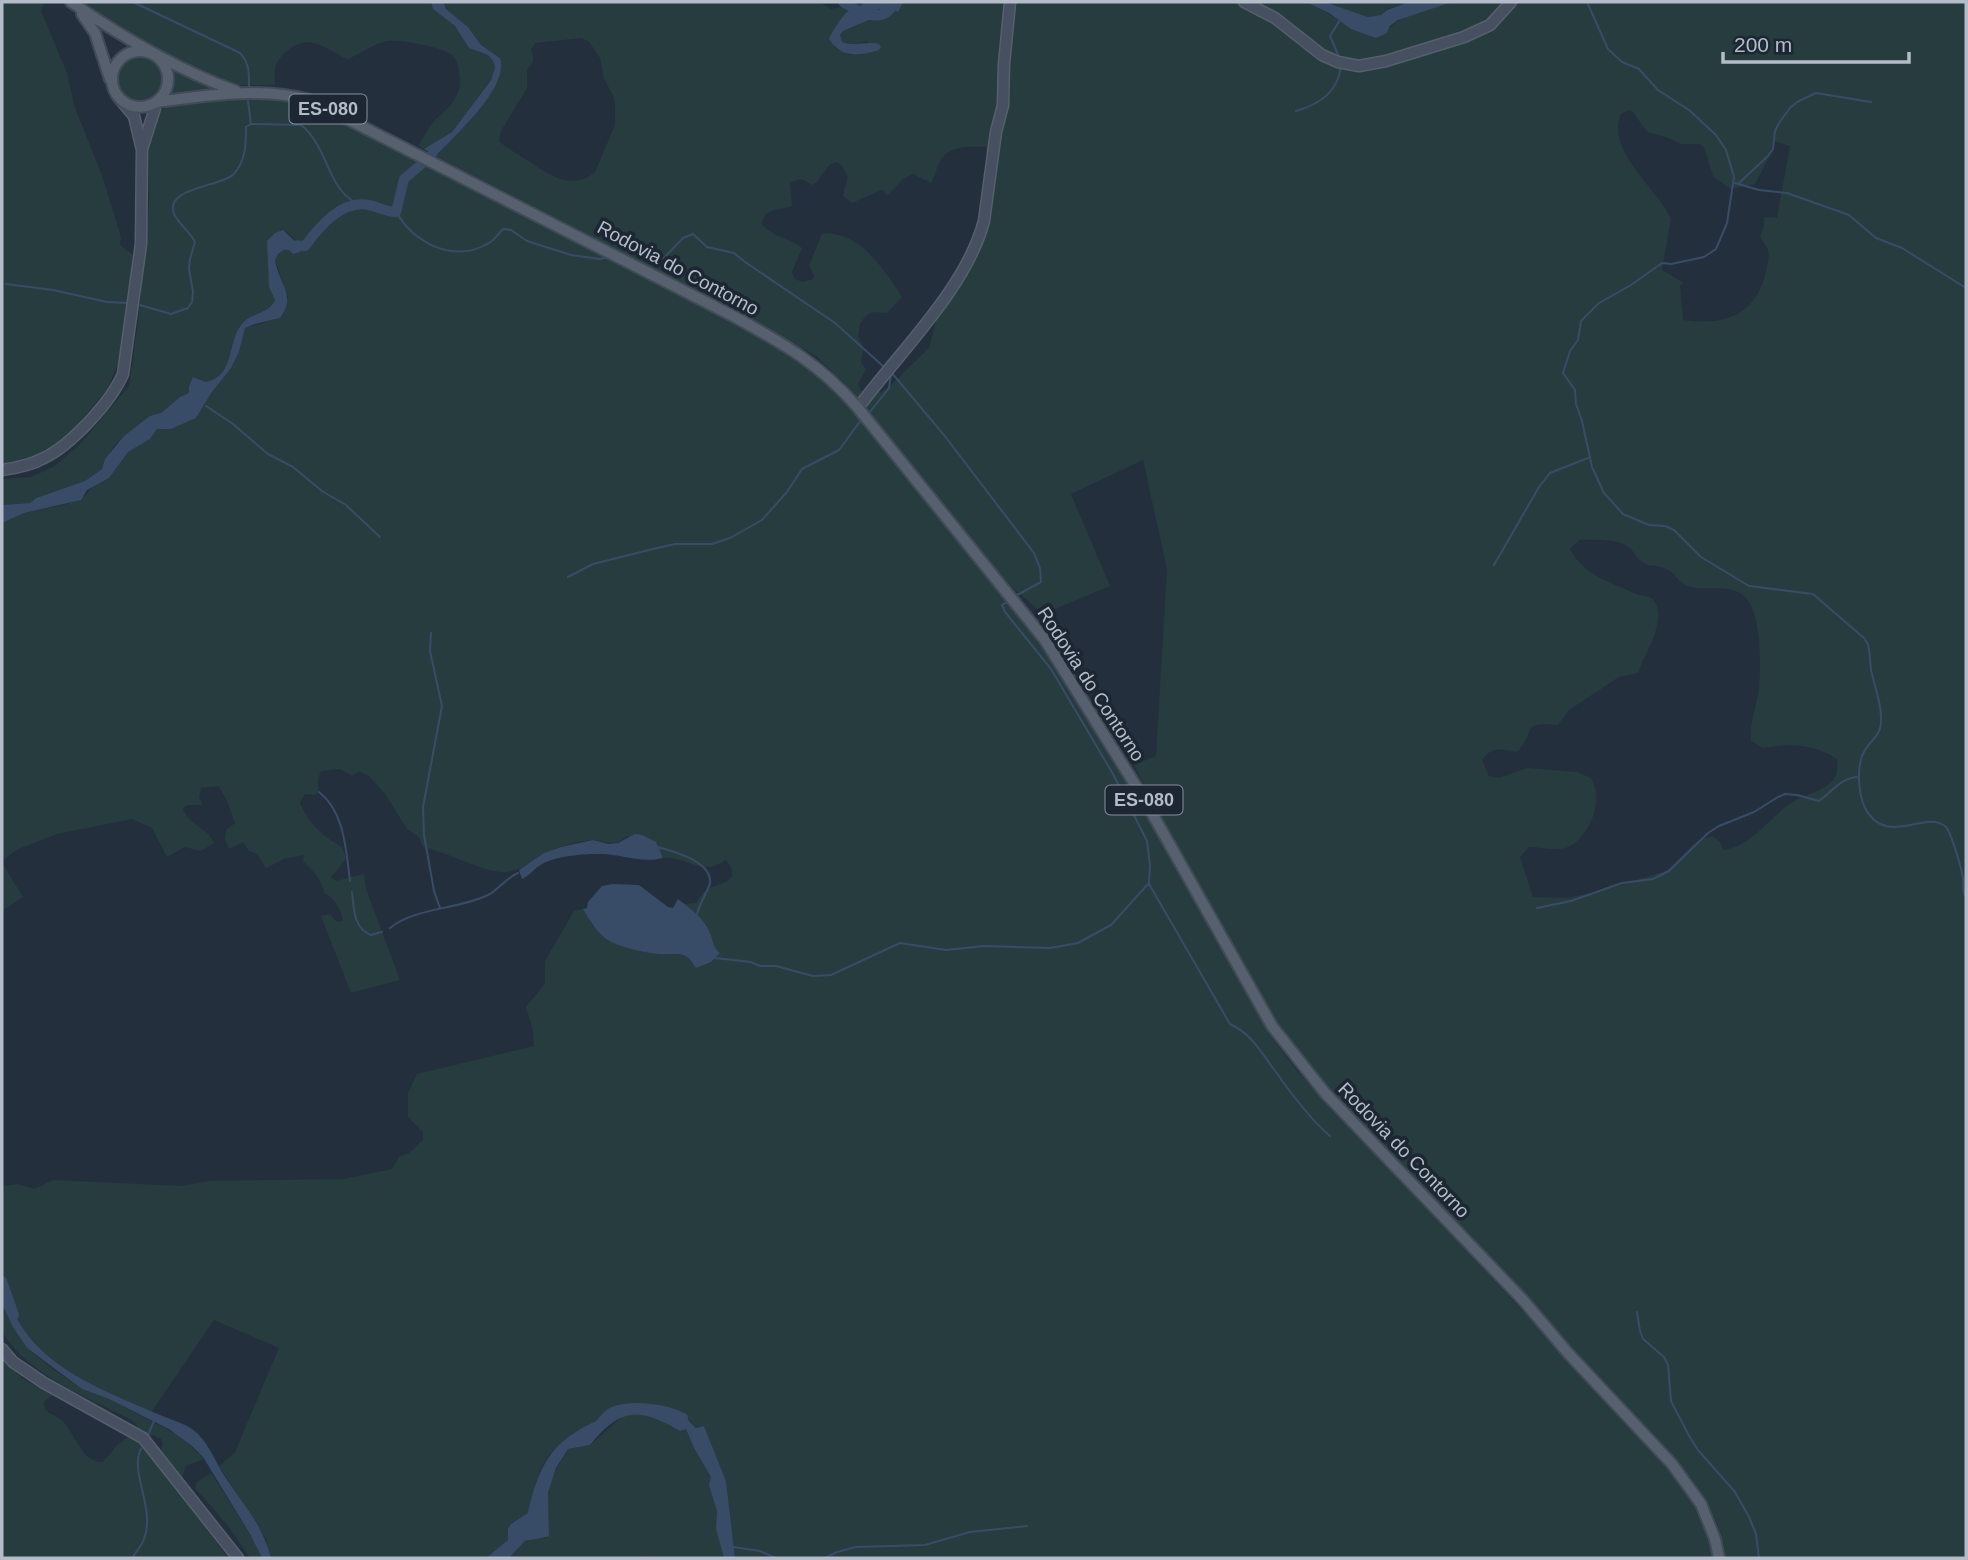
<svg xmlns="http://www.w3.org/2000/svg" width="1968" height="1560" viewBox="0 0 1968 1560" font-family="Arial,sans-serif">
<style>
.green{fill:#263c3f;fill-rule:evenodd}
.water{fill:#394c67}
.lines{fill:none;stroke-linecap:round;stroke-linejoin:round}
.stream{stroke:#394c67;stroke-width:2}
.river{stroke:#394c67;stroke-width:10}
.secondary-casing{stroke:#565f6c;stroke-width:13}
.primary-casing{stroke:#414a57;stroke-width:14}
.secondary{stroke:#465061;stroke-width:10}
.primary{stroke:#56606e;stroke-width:10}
.labels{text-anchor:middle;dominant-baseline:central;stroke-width:7;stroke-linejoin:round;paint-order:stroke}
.shield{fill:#1d2633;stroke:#878f9c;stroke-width:2}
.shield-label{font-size:18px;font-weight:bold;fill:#b4bcc9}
.street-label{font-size:19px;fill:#b4bcc9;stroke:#1d2633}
</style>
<rect width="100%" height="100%" fill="#242f3e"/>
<path class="green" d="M2 2H44L41 11 67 73 75 108 102 175 121 237 120 245 133 255 119 361 108 388 61 444 50 453 2 470Z
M80 2H431L433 9 455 26 469 48 488 55 493 61 495 67 491 79 452 132 424 149 418 146C424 137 429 126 436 119 446 109 455 103 459 90 462 81 459 60 451 54 441 47 399 39 387 41 372 44 362 53 348 59 336 55 325 45 313 43 298 39 279 54 275 68 274 73 275 80 275 85H238L220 80 122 34Z
M443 2H820L831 9 846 6 847 2H862L863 4 847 13 834 47 849 55H863L868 41 848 45 841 42 840 35 843 31 871 19 879 9 884 11 894 9 897 11 902 2H1306C1337 14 1350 37 1387 33 1394 15 1434 7 1452 2H1966V1558H1726L1717 1522 1692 1479 1308 1068 1262 1000 1168 833 1134 765 1156 756 1167 569 1143 460 1071 494 1110 586 1043 614 1003 579 844 383 816 356 734 309 436 156C450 140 466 127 478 110 488 95 493 74 500 58L481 45 468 27 446 9ZM582 38 589 42 600 58 604 79 613 95 615 103V125L595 172C574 190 552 177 533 164 521 156 509 150 499 141L501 131 527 88V70C534 63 535 59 531 50L535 43ZM1629 110 1633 112 1647 132 1669 138 1681 144H1700L1704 147 1713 176 1730 189 1755 184 1769 158 1774 141 1790 146 1777 218 1764 217V227L1760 236C1762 241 1766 245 1768 250 1770 256 1767 265 1766 271 1756 316 1724 326 1683 320L1680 286 1684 283 1662 270 1671 218C1668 214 1666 209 1663 205 1646 180 1607 146 1621 114ZM986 147 990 189 970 259 939 310 929 348 889 387 881 392 867 394 860 389 858 384 866 370 861 362 863 347 858 336 860 323 868 314 875 312 887 313 902 297C885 271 859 229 822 234L809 265 814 276 813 279 803 282 795 279 792 272 802 248C790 238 772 237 762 224 765 207 779 211 792 206L790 183C798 178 804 178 811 185L816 183 830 164 838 162C854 179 845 179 843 196L852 203 881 190 884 191 887 196 903 179 913 174 931 183C936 175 937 163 943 157 951 146 974 146 986 147ZM1579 540C1594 540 1619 538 1631 549 1636 555 1638 561 1646 564 1651 567 1656 565 1661 567 1671 569 1675 577 1682 583 1699 595 1726 581 1744 596 1762 611 1761 666 1759 688 1757 706 1749 723 1751 741L1763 748C1788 743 1815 744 1837 759 1838 767 1838 773 1833 780 1824 791 1807 794 1794 801 1770 816 1753 846 1723 850L1720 842 1713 836 1697 841 1666 871 1598 892 1566 898 1533 897 1520 857 1529 847C1541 847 1557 852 1568 847 1586 839 1598 813 1596 794 1596 789 1593 783 1591 778L1577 772 1527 768 1499 778 1489 776 1482 760C1492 746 1501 749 1517 752 1537 732 1519 721 1558 725L1569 710 1619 677 1638 673C1644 655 1660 632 1658 612 1658 608 1655 600 1651 598 1647 595 1641 596 1636 594 1610 581 1585 577 1570 549Z
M1325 2H1409L1387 9 1381 15 1368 17Z
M135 54C169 61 181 95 142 105 135 102 127 99 122 94 107 78 117 59 135 54Z
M170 67 226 93 167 99C174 88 175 79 170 67Z
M275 96 296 98 766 338 833 385 1037 633 1084 705 1274 1041 1294 1067 1325 1103 1377 1156 1662 1459 1694 1500 1705 1522 1716 1558H735L726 1481 704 1426 696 1428 690 1421 640 1406 624 1408 593 1422 574 1433 550 1454 540 1470 528 1513 511 1524 508 1529V1540L486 1558H271L266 1539 219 1466 235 1452 279 1348 214 1320 152 1411C91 1389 18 1353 2 1283 0 1275 2 1265 2 1256 2 1233 2 1209 2 1186L18 1184 34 1189 53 1180 181 1186 210 1181 344 1179 392 1169 399 1157 409 1153 423 1140V1132L408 1117V1093L417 1074 534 1046 533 1030 526 1007 545 984V961L574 911 583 909C590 921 598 935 611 942 624 948 645 953 659 954 678 956 684 948 696 968L711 962 719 953 715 951 708 928 685 904 696 903C699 899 702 892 707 890 720 881 744 884 726 860 700 878 688 856 663 858L662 854 628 836C611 848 610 841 592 840 583 840 569 844 560 847 540 853 520 874 501 872 479 870 446 852 423 847L419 837 407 829 385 794 369 776 359 771 352 776 340 769 321 771 318 779V792L315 795 305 794 300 803C309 824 322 836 342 847L346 857 345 860 331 877 336 881 364 874 366 889 400 980 351 993 321 916 330 914 337 922 343 921C341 909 334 897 324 893 322 879 312 870 303 861L304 855 284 859 266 868 257 854 249 851 243 842 229 849 225 840 226 830 235 823 227 801 219 786 201 788 199 798 203 805H187L183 808C187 825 208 827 214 843L201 851 185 847 167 857 152 828 132 819 57 834 16 850 2 861V523L24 513 67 504 85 496 92 487 109 478 128 452 150 439 157 429H171L196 418 212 392 231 368 239 352 245 328 280 318 288 297 275 260C280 249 289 247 300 244L286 231 269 247 268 270 275 300C267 315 248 313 239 327 237 330 237 334 236 338 230 356 227 378 206 382L194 377 189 386V393L180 397 161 413 124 436 113 447 102 469 85 481 36 498 30 503 2 505V479L31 477 55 466 81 443 129 386 138 322 149 203V132L156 115 175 101Z
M2 863 23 897 2 911Z
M2 1304 27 1348 53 1369 82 1389 109 1399 180 1436 204 1459 186 1466 182 1479 161 1451 163 1443 161 1439 153 1435 149 1438 138 1431 137 1425 132 1420C94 1401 19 1370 3 1331 0 1324 2 1312 2 1304Z
M2 1359 23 1379 53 1395 44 1402 45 1410C50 1414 55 1415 60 1419 76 1431 79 1462 103 1462L117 1445 129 1436 142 1443 155 1455 228 1558H2Z
M639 1414 658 1418 680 1431 686 1428 694 1448 711 1477 717 1511 716 1528 724 1558H649L647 1556 645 1558H498C516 1542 522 1539 546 1538 552 1524 547 1510 548 1494 550 1477 560 1463 568 1449L590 1445 623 1416Z
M211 1473 250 1534 262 1558H250L229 1527 195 1488 197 1482Z"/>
<path class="water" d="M431 2H443L446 9 468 27 481 45 500 58C510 87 454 136 436 156L424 149 452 132 491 80 495 67 493 61 488 55 469 48 455 26 433 9Z
M862 2H903L898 12 894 9 884 11 879 9 871 19 843 31 840 35 842 42C854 47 866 41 879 44L881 47 879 50C859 56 842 59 829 39 831 33 841 18 846 13 850 10 858 7 863 4Z
M1306 2H1325L1368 17 1381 15 1387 10 1409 2H1452L1398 20 1390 26 1387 33 1376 38 1351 29 1329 13Z
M283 230 302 248 300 252 293 254 287 248 278 254 275 260C279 285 297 295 280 318L255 324 245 328 239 352 231 368 212 392 196 418 171 429H157L150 439 128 452 109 478 87 490 81 500 24 513 2 523V505L30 503 36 498 85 481 102 469 105 459 124 436 150 416 161 413 180 397 189 393V386L193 377 206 382C235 376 227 343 241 325 250 312 268 315 275 300L269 287 267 241 275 233Z
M635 834 642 835 656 842 663 858C640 864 620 853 598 854 581 854 553 856 539 866 533 870 529 876 522 879L519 870 544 853 561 847 593 840 608 844 618 843Z
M612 884 639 885 668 907 673 908 678 899C688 907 700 915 707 927 713 936 712 948 720 953L711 962 696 968C684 948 678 956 659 954 645 953 624 948 611 942 598 935 590 921 583 909L587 908 588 902 602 886Z
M2 1283C8 1297 13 1313 22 1327 54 1375 115 1395 165 1417 172 1420 179 1422 185 1425 206 1435 212 1456 224 1475 242 1503 263 1525 271 1558H262L250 1534 203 1457 192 1446 169 1429 109 1399 82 1389 27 1348 13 1327 2 1304Z
M632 1406 683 1415 696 1428 704 1426 726 1481 735 1558H724L716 1529 717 1511 709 1485 711 1477 694 1448 686 1429 680 1431C639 1407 620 1408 590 1445L568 1449 556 1468 548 1492 549 1536C520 1544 523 1535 498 1558H486L508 1540V1529L511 1524 528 1513C540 1459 555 1438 607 1416 616 1412 623 1408 632 1406Z"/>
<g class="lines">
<path class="stream" d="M133 2 240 53C250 64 249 74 249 87
M1587 2 1608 49 1622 62 1639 69 1658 90 1689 110 1716 135 1726 150 1734 177 1727 223 1716 249 1704 257 1671 264 1662 263 1631 285 1599 303 1581 321 1578 340 1570 351 1563 373 1575 390 1576 404 1582 421 1592 467 1604 493 1623 514 1649 525 1665 526 1674 530 1701 557 1749 586 1813 594 1864 638 1868 644C1870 652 1870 661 1871 670 1875 688 1882 705 1881 723 1880 736 1871 740 1865 750 1856 764 1858 793 1865 808 1887 849 1926 808 1946 827 1951 832 1962 870 1963 878 1964 886 1962 891 1966 898
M1610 2H1625
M1339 57 1330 36 1340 20
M1296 111C1320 104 1338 92 1341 66
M252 124 301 125C328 146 327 188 356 203
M1735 183 1759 190 1787 193 1849 215 1876 238 1902 248 1966 288
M1739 183 1768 156 1773 149 1775 131 1779 123 1790 108 1797 102 1816 93 1871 102
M396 211C412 243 454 263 487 244 494 241 498 234 503 229L511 230 527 241 571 255 600 259 609 257
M630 253 644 251 663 259 683 238 693 234 707 247 734 253 745 262 835 323 884 367
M6 284 53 290 107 302 128 303
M140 305 171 314 188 308 192 302 193 292 189 269 190 259 195 242C190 232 180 225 175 216 161 187 222 187 234 174 246 160 246 144 246 127L251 124 248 101
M891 372 944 435 1034 553 1040 568 1041 582 1017 595
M206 406 233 424 268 454 293 467 322 491 346 505 380 537
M869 413 889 388 891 373
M1494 565 1539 487 1550 473 1588 458
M568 577 593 564 657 548 675 544H712L730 538 762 520 787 492 802 469 839 450 861 420
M431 633 430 651 442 706 423 807 424 835 434 891 440 908
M319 792C345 812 346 851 350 881
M657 847C672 851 712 861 710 883 709 889 699 904 697 914
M1149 884 1230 1024C1252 1034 1262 1054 1276 1072 1292 1095 1309 1118 1330 1136
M352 892C354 908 353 928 371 935L382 932
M1537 908 1571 901 1622 883 1653 879 1669 871 1708 833 1719 826 1754 812 1778 797 1785 794 1797 795 1819 801C1832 792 1841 777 1859 777
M390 928C416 907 457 910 488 895 498 890 506 878 518 873
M715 958 751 962 760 966H776L813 976 831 975 900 943 946 950 984 946 1050 948 1078 943 1111 925 1149 883 1150 865 1147 841 1113 774 1051 669 1005 612 1002 605 1008 601
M1637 1312 1640 1331 1643 1339 1664 1357 1668 1365 1671 1401 1688 1434 1698 1450 1735 1492 1749 1517 1756 1534 1759 1558
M148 1435 154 1421
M733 1547 760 1551 776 1558
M132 1558C136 1552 142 1545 144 1539 156 1510 129 1471 141 1449
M825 1558 837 1552 856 1547 925 1545 970 1532 1027 1526"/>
<path class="river" d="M843 2C860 13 883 26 895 2
M287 245 305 246C319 227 342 199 369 205 378 207 386 212 396 212L404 179 431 156
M2 1281 14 1315
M600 1424C604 1420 608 1414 613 1412 630 1404 668 1409 683 1418
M502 1558 528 1530"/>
<defs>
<path id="secondary" d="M1244 2 1275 18 1322 55 1338 62 1359 66 1386 61 1464 37 1490 25 1511 2
M142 149 157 102
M858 408C899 352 966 289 984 221L996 132 1003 105 1004 64 1010 2
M2 470C17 468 31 465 44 458 71 445 111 402 123 374L141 244 142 150 134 116 118 97
M2 1349 13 1362 44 1383 143 1438 238 1558"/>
<path id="primary" d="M71 2C122 37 177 70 236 91
M82 14 95 33 110 79
M112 79a28 28 0 1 1 56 0a28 28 0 1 1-56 0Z
M157 102C207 95 261 87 310 100L735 317C784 344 820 364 858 408L1045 640 1144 799 1272 1026 1325 1093 1523 1300 1568 1353 1672 1464 1701 1504 1715 1539 1719 1558"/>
</defs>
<use href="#secondary" class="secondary-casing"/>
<use href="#primary" class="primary-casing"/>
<use href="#secondary" class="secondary"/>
<use href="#primary" class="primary"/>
</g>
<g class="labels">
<g class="shield">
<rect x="289.5" y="94.5" width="77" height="29" rx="5"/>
<rect x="1105.5" y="785.5" width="77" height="29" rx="5"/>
</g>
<g class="shield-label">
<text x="328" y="109">ES-080</text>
<text x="1144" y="800">ES-080</text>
</g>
<g class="street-label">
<text transform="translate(678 268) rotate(28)">Rodovia do Contorno</text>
<text transform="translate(1091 684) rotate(57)">Rodovia do Contorno</text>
<text transform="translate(1404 1150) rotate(46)">Rodovia do Contorno</text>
</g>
</g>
<rect width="1968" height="1560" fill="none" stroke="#b4bcc9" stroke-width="7"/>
<path d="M1723 52v10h186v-10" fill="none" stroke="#b4bcc9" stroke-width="3.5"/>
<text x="1734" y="52" font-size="21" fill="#b4bcc9" stroke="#1d2633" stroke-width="5" paint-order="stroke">200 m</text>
</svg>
